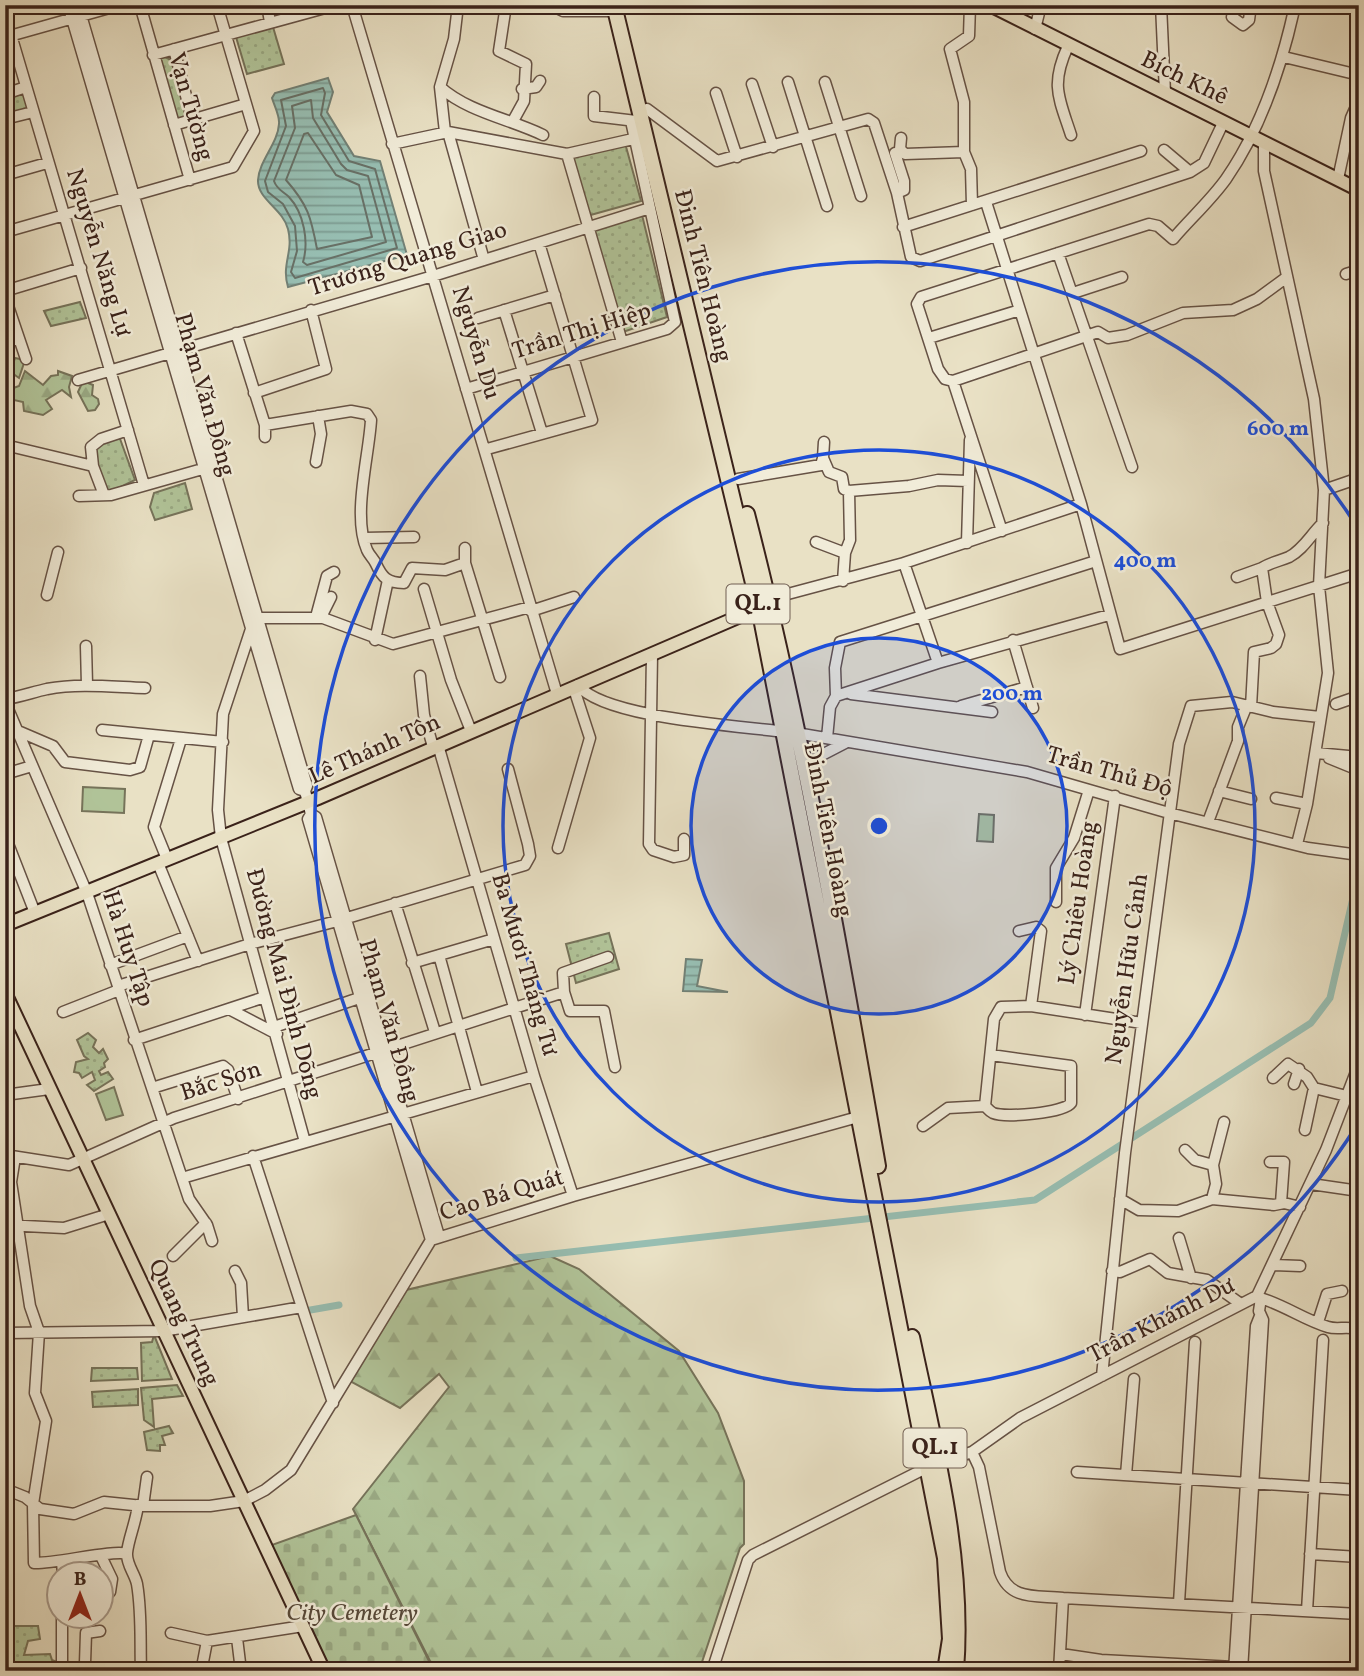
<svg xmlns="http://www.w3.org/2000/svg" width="1364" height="1676" viewBox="0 0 1364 1676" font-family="Vollkorn,serif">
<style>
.grass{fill:url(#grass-dots);stroke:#76735a;stroke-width:2}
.forest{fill:url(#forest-firs);stroke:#76735a;stroke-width:2}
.cemetery{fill:url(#cemetery-stones);stroke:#76735a;stroke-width:2}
.garden{fill:#b1c499;stroke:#76735a;stroke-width:2}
.water{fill:url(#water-rules);stroke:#728075;stroke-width:2}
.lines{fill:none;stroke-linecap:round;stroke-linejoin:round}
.shore{stroke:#687066;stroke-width:2}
.canal{stroke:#97beb2;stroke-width:7}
.minor-casing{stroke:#665245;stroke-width:13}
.major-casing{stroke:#3a221a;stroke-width:16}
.highway-casing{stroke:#3a221a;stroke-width:18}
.minor{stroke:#f1ecd9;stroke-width:10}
.major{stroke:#e9e1c5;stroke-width:12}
.highway{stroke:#e9e1c5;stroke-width:14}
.ring{fill:none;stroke:#1d4ed8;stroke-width:3.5}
.labels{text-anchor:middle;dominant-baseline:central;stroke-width:5;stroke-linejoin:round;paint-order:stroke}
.shield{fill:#f1ecd9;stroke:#715f53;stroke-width:2}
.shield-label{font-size:23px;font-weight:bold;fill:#3a221a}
.street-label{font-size:24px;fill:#3a221a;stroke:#f1ecd9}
.park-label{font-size:24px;font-style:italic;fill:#584a3a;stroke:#f1ecd9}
.centre{fill:#1d4ed8;stroke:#f1ecd9;stroke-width:3.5}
.ring-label{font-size:21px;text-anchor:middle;font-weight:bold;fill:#1d4ed8;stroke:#f1ecd9;stroke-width:5;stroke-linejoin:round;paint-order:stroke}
</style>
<defs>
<pattern id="grass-dots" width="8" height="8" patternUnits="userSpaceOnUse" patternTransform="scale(1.75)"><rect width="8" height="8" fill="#b1c499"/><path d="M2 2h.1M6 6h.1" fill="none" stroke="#99a883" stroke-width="1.8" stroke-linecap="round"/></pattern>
<pattern id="forest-firs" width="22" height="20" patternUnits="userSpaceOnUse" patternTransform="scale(1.75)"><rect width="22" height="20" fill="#b1c499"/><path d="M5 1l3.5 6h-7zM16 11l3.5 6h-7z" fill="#99a883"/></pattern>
<pattern id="cemetery-stones" width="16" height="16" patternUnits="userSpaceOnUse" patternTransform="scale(1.75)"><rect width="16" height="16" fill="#b1c499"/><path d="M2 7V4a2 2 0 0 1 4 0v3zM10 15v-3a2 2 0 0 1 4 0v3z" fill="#99a883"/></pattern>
<pattern id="water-rules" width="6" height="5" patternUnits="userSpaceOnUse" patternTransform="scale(1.75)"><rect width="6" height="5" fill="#97beb2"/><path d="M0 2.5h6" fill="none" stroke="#7c9a90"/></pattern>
</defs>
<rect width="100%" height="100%" fill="#e9e1c5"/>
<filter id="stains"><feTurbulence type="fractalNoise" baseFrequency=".00286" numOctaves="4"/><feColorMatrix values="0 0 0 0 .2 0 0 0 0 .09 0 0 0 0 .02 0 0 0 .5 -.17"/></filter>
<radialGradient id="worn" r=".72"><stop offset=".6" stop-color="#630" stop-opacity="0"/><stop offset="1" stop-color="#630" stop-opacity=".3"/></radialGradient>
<path class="grass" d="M273 27 284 64 247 74 236 37Z
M163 56 171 60 186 113 181 120 174 117 159 62Z
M22 87 29 109 5 117V91Z
M625 143 641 201 587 216 571 158Z
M642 215 667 317 620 333 590 231Z
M80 302 86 318 51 326 44 311Z
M119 436 135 480 104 495 89 446Z
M185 483 192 509 155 520 150 507 154 493Z
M609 933 619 969 576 983 566 944Z
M88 1033 96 1040 93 1047 99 1053 103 1049 108 1059 104 1063 105 1067 99 1071 101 1075 108 1072 113 1079 94 1091 87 1085 95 1080 92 1072 82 1078 79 1073 74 1072 76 1062 88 1059 84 1056 77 1040Z
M154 1335 172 1379 142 1381 141 1343 152 1342Z
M92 1368H137L138 1379 91 1381Z
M177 1385 183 1396 152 1399 154 1427 144 1420 141 1388Z
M138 1389V1405L93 1407 92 1392Z
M169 1426 173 1433 162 1436 165 1445H160V1451L147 1450 144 1432Z
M5 1626H38L40 1639 28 1641 24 1655 50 1654 52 1660 78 1671H5Z"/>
<path class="forest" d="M15 358 25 360 19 378 12 373H5V366L13 364Z
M25 371 43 385 51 376 58 375V371L72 376 69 387 71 397 62 390 46 400 52 409 43 415 24 411 23 402 5 398V387L8 390 19 386Z
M83 381 93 385 92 395 98 399 99 404 95 410 88 411 78 392Z
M550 1256 579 1269 679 1351 718 1413 744 1481V1544L740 1548 699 1671H439L430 1661 353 1509 449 1387 439 1374 400 1408 346 1379 402 1291Z"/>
<path class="cemetery" d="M356 1515 434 1671H325L269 1546Z"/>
<path class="garden" d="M83 787 125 789 124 813 82 811Z
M979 814 994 815 993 842 977 841Z
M114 1087 123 1115 106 1120 96 1094Z"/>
<path class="water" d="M328 78 333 92 327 112 354 156 380 161 407 255 288 287C281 264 294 252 288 229 283 209 257 199 258 180 259 161 278 143 279 124 280 116 274 105 272 98L275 93Z
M686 959 702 960 697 986 728 992 683 991Z"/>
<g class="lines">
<path class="shore" d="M323 88 325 93 321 115 349 161 375 169 397 248 295 278 291 272 297 251 295 226 283 204 268 192 265 181 286 126 281 100Z
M311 100 313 118 341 164 347 170 368 176 386 242 307 265 303 262C309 242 304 213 289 197 283 191 277 190 274 181L295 128 292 106Z
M308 133 336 175 359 185 372 237 317 249C311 217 308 205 286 180L304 134Z"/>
<path class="canal" d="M516 1258 1035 1200 1311 1023 1330 998 1359 872
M299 1312 339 1305"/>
<defs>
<path id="minor" d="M68 5 271 696 299 789 305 791
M78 5 307 786 305 791 311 814 308 819 431 1240
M140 5 190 180
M267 5 270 22
M352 5 557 694
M506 5 499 51 526 64 524 101 513 121
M551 5 563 11H615
M970 5 969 36 950 49 964 102V152L971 169 972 205
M1161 5 1165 93
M624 7 681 5
M1232 17 1243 25 1249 20 1251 5
M1035 29 1041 5
M11 35 144 485
M6 37 120 5
M1068 46C1050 85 1059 98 1071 135
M174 49 192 119
M153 55 336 5
M1284 57 1359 75
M788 82 827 206
M825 82 861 196
M752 84 773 147
M440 87C468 112 510 119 543 135
M522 89 536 87 540 81
M716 93 737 157
M5 94 26 87
M594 97V116L636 121
M647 109 717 161 868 119 874 123 897 193 911 257 920 261 1190 172 1204 163 1223 123
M5 119 33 112
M174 125 246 104
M445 132 440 87 454 39 458 5
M448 132 484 260
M901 138 900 149 905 154 964 152
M1264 142V171L1314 399 1324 490 1319 586 1328 673 1307 804 1297 844
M392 144 448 132 567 154 633 139
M1164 150 1190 172
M895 153 904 181V190L897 193
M567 154 622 342
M5 175 47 163
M1338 179 1351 118 1359 100
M986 202 1081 504 1120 649 1359 573
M903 227 1141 151
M5 232 233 167 254 131 217 5
M1058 253 1132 467
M1346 274 1359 270
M5 291 81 268
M1073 293 1122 277
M5 297 26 359
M504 310 542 433
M478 318 555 295
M236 333 265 425V437
M929 338 1020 310
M5 346 18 336
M78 380 433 276 650 208
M953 381 945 379 938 369 917 304 921 297 1149 224 1158 226 1173 239C1190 219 1211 200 1226 179 1260 130 1281 68 1294 10
M466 389 667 329 675 322 631 121
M254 393 326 369 311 310
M265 425 351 411 367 414 371 420C369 456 352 516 367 550 369 555 374 559 376 564 382 577 387 583 404 583L412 568 445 570 465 563
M5 445 93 466
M487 449 592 420 539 243
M823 458 824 442
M316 462 321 434 318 416
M738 479 815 466 821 465 823 458 829 472 842 477 844 489 849 491
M1324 490 1359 478
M104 495 93 466 91 447 101 439 128 430
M79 496 111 495 206 468
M1002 531 953 381 1098 332 1108 338 1127 335 1183 313 1233 310 1257 299 1287 277
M365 538 414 537
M816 542 845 553
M967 543 970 440
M465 548V563L500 677
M904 563 938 663
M1237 577 1262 568
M843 581 845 553 850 540 849 491 909 486 938 480 968 481
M424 589 451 680 471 731
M47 595 58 552
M769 599 904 563 1081 504
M531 611 574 597
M322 615 331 597
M316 617 327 576 334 572
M259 618H323L393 644 530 607
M251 629 223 714 218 810 221 838 305 1142
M375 640 388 580
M1013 640 1033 708
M86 646 87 685
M652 654 649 844 653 850 674 857 684 855V839
M420 676 424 715 433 747
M578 685C603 718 741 726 785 732
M851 694 992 712
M836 696 835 668 840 642 1096 561
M5 699C20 697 33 692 47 689 79 683 113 687 145 688
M5 702 87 893 189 1199 207 1225 212 1241
M1336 704 1359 696
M961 706 1027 687
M1251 707 1254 652 1271 648 1276 644 1279 635 1267 602 1262 568C1271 562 1280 561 1289 557 1304 549 1311 534 1323 523
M102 730 223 742
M18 731 53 746 65 762 130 770 140 767 149 735
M796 733 1027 772 1169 813 1308 848 1359 855
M827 738 830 707 836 696 938 663 1109 615
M438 745 534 1076 573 1196
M1316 753 1359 757
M1329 758 1356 769
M5 774 32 766
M806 774 818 757 845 743
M1219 791 1251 799
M1276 798 1307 804
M311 814 316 817 439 1236
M1208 822 1238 741V727L1247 705
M5 836 35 913
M558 848 590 738 574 689
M167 859 154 827 181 739
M158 863 198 961
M1056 902V868L1074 838 1089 790
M395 903 435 1032
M1019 931 1036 927 1041 931 1031 1006
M439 955 477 1092
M412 963 494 939
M110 965 188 936
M118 986 250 944 337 921 525 865 530 856 528 844 508 769
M564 992 570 1011H604L615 1067
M229 1009 277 1034
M63 1012 119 990
M1085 1015 1115 796
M274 1027 365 996
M134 1040 265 997
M1273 1078 1288 1064 1307 1077 1314 1088 1359 1099
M1294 1084 1299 1069
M152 1088 223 1066 228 1070 238 1099
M5 1095 49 1089
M985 1106 994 1019 1001 1007 1031 1006 1142 1023
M923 1126 948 1108 985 1106C988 1109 989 1111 993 1113 1005 1118 1064 1113 1071 1103V1066L991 1055
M1305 1130 1314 1088
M1185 1150 1195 1160 1213 1165
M5 1155 69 1165 174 1118 564 992 563 973 608 957
M253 1156 333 1403
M15 1157 11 1182 30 1306 39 1332 35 1393 46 1421 33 1504 34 1563C55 1564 115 1549 127 1554
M1270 1162H1284L1281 1203
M182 1178 534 1076
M1311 1184 1359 1191
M1120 1199 1139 1210 1178 1211 1212 1199 1274 1205 1284 1203 1300 1207
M1212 1199 1216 1184 1213 1165 1224 1122
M5 1225 64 1228 109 1214
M1179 1238 1191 1278
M173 1256 206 1223
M1274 1265 1300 1266
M235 1271 241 1283 243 1317
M1112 1271 1120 1272 1150 1259 1168 1273 1207 1280 1241 1304
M1257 1297C1283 1304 1304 1320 1328 1327 1337 1330 1346 1326 1356 1329L1359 1334
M1318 1322 1327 1294 1342 1291
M5 1333 163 1331 302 1307
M1102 1376 1125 1153 1179 744 1191 706 1232 702 1273 712 1320 717
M972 1452 979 1467 1000 1572C1010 1601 1037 1595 1063 1598L1359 1614
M938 1463 972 1452 1020 1418 1257 1296 1326 1150 1359 1064
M1077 1472 1359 1490
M1126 1475 1134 1379
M5 1489 25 1497 40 1509 74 1514 104 1502 143 1506H210L244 1501 265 1490 291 1470 431 1240 573 1196 858 1117
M138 1505C136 1522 128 1540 127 1553 126 1564 135 1574 137 1584 142 1613 140 1642 141 1671
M143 1506 147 1477
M1310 1554 1359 1557
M101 1556 112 1579 110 1592
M62 1562 63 1574
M1179 1603 1195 1342
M1307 1611 1323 1340
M62 1616V1667L78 1671
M171 1633 207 1641 303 1626
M237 1638 241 1671
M1061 1654 1101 1660 1234 1667
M202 1667 207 1641
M1243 1669 1282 1671
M80 1671 85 1663 86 1633 100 1631
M712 1671 748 1560 753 1555 928 1467
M1059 1671 1063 1598
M1234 1671 1256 1326 1260 1316
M1242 1671 1263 1320 1259 1311 1261 1298"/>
<path id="major" d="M990 5 1359 190
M5 925 318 798 759 608
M5 993 324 1671"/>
<path id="highway" d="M614 5 759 608 945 1558 950 1639 945 1671
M747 514C802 728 840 948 878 1166
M912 1337C935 1447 965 1558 956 1671"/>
</defs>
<use href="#minor" class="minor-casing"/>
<use href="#major" class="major-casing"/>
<use href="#highway" class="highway-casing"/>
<use href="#minor" class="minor"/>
<use href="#major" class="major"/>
<use href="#highway" class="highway"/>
</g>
<circle cx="879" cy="826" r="188" fill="#1d4ed8" fill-opacity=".12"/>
<g class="ring">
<circle cx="879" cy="826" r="188"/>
<circle cx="879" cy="826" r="376"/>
<path d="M1357 1125A564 564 0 1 1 1357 527"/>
</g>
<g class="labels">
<g class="shield">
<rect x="726.5" y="584.5" width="63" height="39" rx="5"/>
<rect x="903.5" y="1428.5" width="63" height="39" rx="5"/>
</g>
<g class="shield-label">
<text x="758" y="604">QL.1</text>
<text x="935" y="1448">QL.1</text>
</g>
<g class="street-label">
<text transform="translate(1184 79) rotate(26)">Bích Khê</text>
<text transform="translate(190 107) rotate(74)">Vạn Tường</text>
<text transform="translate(98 253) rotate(73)">Nguyễn Năng Lự</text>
<text transform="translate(408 260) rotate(-17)">Trương Quang Giao</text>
<text transform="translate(702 276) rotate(76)">Đinh Tiên Hoàng</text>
<text transform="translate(582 332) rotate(-17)">Trần Thị Hiệp</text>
<text transform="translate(475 343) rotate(73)">Nguyễn Du</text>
<text transform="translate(204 395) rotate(74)">Phạm Văn Đồng</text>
<text transform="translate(375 750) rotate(-24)">Lê Thánh Tôn</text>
<text transform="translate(1109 773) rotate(16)">Trần Thủ Độ</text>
<text transform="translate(827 830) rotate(79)">Đinh Tiên Hoàng</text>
<text transform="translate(1079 903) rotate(-82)">Lý Chiêu Hoàng</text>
<text transform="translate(127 949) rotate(72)">Hà Huy Tập</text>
<text transform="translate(524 965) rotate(74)">Ba Mươi Tháng Tư</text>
<text transform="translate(1128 969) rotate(-82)">Nguyễn Hữu Cảnh</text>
<text transform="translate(283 984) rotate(75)">Đường Mai Đình Dõng</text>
<text transform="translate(388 1021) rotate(74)">Phạm Văn Đồng</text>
<text transform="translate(221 1082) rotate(-18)">Bắc Sơn</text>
<text transform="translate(502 1196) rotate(-17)">Cao Bá Quát</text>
<text transform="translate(1162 1321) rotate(-27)">Trần Khánh Dư</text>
<text transform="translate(183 1323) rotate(65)">Quang Trung</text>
</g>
<g class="park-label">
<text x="352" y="1614">City Cemetery</text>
</g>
</g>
<circle cx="879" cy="826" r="10" class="centre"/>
<g class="ring-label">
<text x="1278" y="435">600 m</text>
<text x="1145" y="567">400 m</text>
<text x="1012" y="700">200 m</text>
</g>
<rect width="1364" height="1676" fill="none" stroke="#e9e1c5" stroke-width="28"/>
<rect x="7" y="7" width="1350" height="1662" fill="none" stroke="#3a221a" stroke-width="3.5"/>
<rect x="14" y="14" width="1336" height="1648" fill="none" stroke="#3a221a" stroke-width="2"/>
<g transform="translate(80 1595)"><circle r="33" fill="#f1ecd9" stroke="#a89b8d" stroke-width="2"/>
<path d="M0-5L12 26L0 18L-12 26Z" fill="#8f2418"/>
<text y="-10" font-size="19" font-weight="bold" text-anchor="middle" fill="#3a221a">B</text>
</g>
<rect width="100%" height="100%" filter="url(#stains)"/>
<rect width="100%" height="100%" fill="url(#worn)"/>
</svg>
